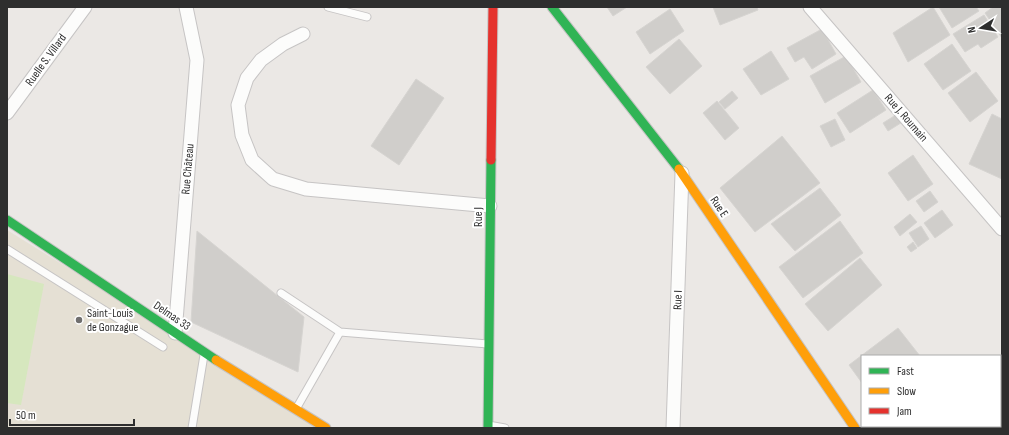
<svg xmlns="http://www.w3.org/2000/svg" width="1009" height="435" viewBox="0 0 1009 435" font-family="'Sofia Sans Condensed',sans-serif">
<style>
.education{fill:#e5e0d4}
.pitch{fill:#d6e7be}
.building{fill:#d0cecb;stroke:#d6d4d1}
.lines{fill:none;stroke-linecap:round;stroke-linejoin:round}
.lane-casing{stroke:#c6c4c4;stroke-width:9}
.street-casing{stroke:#c6c4c4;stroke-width:15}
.fast-casing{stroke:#c6c4c4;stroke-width:11}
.slow-casing{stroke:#c6c4c4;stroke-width:11}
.jam-casing{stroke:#c6c4c4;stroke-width:11}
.lane{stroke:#fcfcfb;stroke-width:7}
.street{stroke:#fcfcfb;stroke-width:13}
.fast{stroke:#30b455;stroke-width:9}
.slow{stroke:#ff9f0a;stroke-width:9}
.jam{stroke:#e5322d;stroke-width:9}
.poi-dot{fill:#706f6e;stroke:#fff;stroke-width:1.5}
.labels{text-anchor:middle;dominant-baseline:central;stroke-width:4;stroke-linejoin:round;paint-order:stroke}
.street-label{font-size:12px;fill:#2e2e2e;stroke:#fff}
.poi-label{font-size:12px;fill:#2e2e2e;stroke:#fff;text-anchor:start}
</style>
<rect width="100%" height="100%" fill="#ebe8e5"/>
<path class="education" d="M7 230 326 428H7Z"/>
<path class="pitch" d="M7 274 44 284 21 405 7 403Z"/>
<path class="building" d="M607 7H627L613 16Z
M713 7H757L758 10 720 25Z
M933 7 950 35 908 62 893 33Z
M939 7H976L979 11 952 28Z
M993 7H1002V38L985 13Z
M670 9 684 31 650 54 636 32Z
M984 15 998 37 981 48 978 44 965 52 953 34Z
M822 29 836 54 812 69 804 57 795 62 787 48Z
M679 39 702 66 670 94 646 67Z
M952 44 971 71 943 90 924 64Z
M771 51 789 79 761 95 743 69Z
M846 56 861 82 825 103 810 76Z
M976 72 998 101 970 122 948 93Z
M416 79 444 98 399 165 371 146Z
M873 90 886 110 850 133 837 113Z
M732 91 738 98 725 109 719 102Z
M717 101 739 128 725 140 703 113Z
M899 113 904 121 888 131 883 123Z
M992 114 1002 119V179L969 164Z
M835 119 845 140 831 147 820 126Z
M782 136 820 183 755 232 720 188Z
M913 155 933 184 908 201 888 173Z
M820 188 841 215 795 251 771 224Z
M930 191 938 202 924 212 916 201Z
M942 210 953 225 935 238 924 223Z
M910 214 917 222 900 236 894 227Z
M840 221 863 253 803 298 779 267Z
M921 226 929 239 918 247 909 233Z
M197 231 304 317 298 372 191 322Z
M913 242 917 248 911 252 907 247Z
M860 258 882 285 828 331 805 304Z
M898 328 920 356H862V383L849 365Z
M912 426H958L955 428H910Z"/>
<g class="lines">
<defs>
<path id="lane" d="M328 7 367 17
M7 249 163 347
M281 293 340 332
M296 409 340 332 488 344
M488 425 505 428
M192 428 204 355"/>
<path id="street" d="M810 7 1002 229
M303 34 283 44 261 60 247 78 238 105 242 135 252 160 273 179 306 189 490 206
M7 113 85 7
M175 333 197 60 186 7
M673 428 682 173"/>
<path id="fast" d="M552 7 679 169
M7 220 216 360
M488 428 491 160"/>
<path id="slow" d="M679 169 855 428
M216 360 326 428"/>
<path id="jam" d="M491 160 493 7"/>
</defs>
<use href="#lane" class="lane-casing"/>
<use href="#street" class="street-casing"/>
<use href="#fast" class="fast-casing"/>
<use href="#slow" class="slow-casing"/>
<use href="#jam" class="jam-casing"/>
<use href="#lane" class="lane"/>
<use href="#street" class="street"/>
<use href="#fast" class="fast"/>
<use href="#slow" class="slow"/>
<use href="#jam" class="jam"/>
</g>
<circle class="poi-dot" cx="79" cy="320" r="4"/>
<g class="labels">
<g class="street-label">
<text transform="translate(46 60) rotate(-54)">Ruelle S. Villard</text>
<text transform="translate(906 118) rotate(49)">Rue J. Roumain</text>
<text transform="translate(188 169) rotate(-85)">Rue Château</text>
<text transform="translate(719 207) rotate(56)">Rue E</text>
<text transform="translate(478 217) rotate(-90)">Rue J</text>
<text transform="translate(678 300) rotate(-88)">Rue I</text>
<text transform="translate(172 316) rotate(34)">Delmas 33</text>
</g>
<g class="poi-label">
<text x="87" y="313">Saint-Louis<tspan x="87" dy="14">de Gonzague</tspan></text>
</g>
</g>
<rect width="1009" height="435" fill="none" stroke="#2e2e2e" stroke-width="16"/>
<rect x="861" y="355" width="140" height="72" fill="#ffffff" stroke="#ababab"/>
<rect x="869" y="368" width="20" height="6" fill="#30b455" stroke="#ababab"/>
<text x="897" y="375" font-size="12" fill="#2e2e2e">Fast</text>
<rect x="869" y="388" width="20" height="6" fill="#ff9f0a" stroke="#ababab"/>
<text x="897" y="395" font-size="12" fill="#2e2e2e">Slow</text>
<rect x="869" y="408" width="20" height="6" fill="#e5322d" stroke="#ababab"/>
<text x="897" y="415" font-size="12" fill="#2e2e2e">Jam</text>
<g transform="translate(981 28) rotate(258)" stroke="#ffffff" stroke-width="3" paint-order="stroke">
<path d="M0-3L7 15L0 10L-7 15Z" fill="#2e2e2e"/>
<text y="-6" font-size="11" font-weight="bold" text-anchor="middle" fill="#2e2e2e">N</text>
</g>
<path d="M10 419v6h124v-6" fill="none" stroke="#2e2e2e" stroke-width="2"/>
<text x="16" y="419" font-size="12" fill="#2e2e2e" stroke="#ffffff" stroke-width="3" paint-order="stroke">50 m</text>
</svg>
